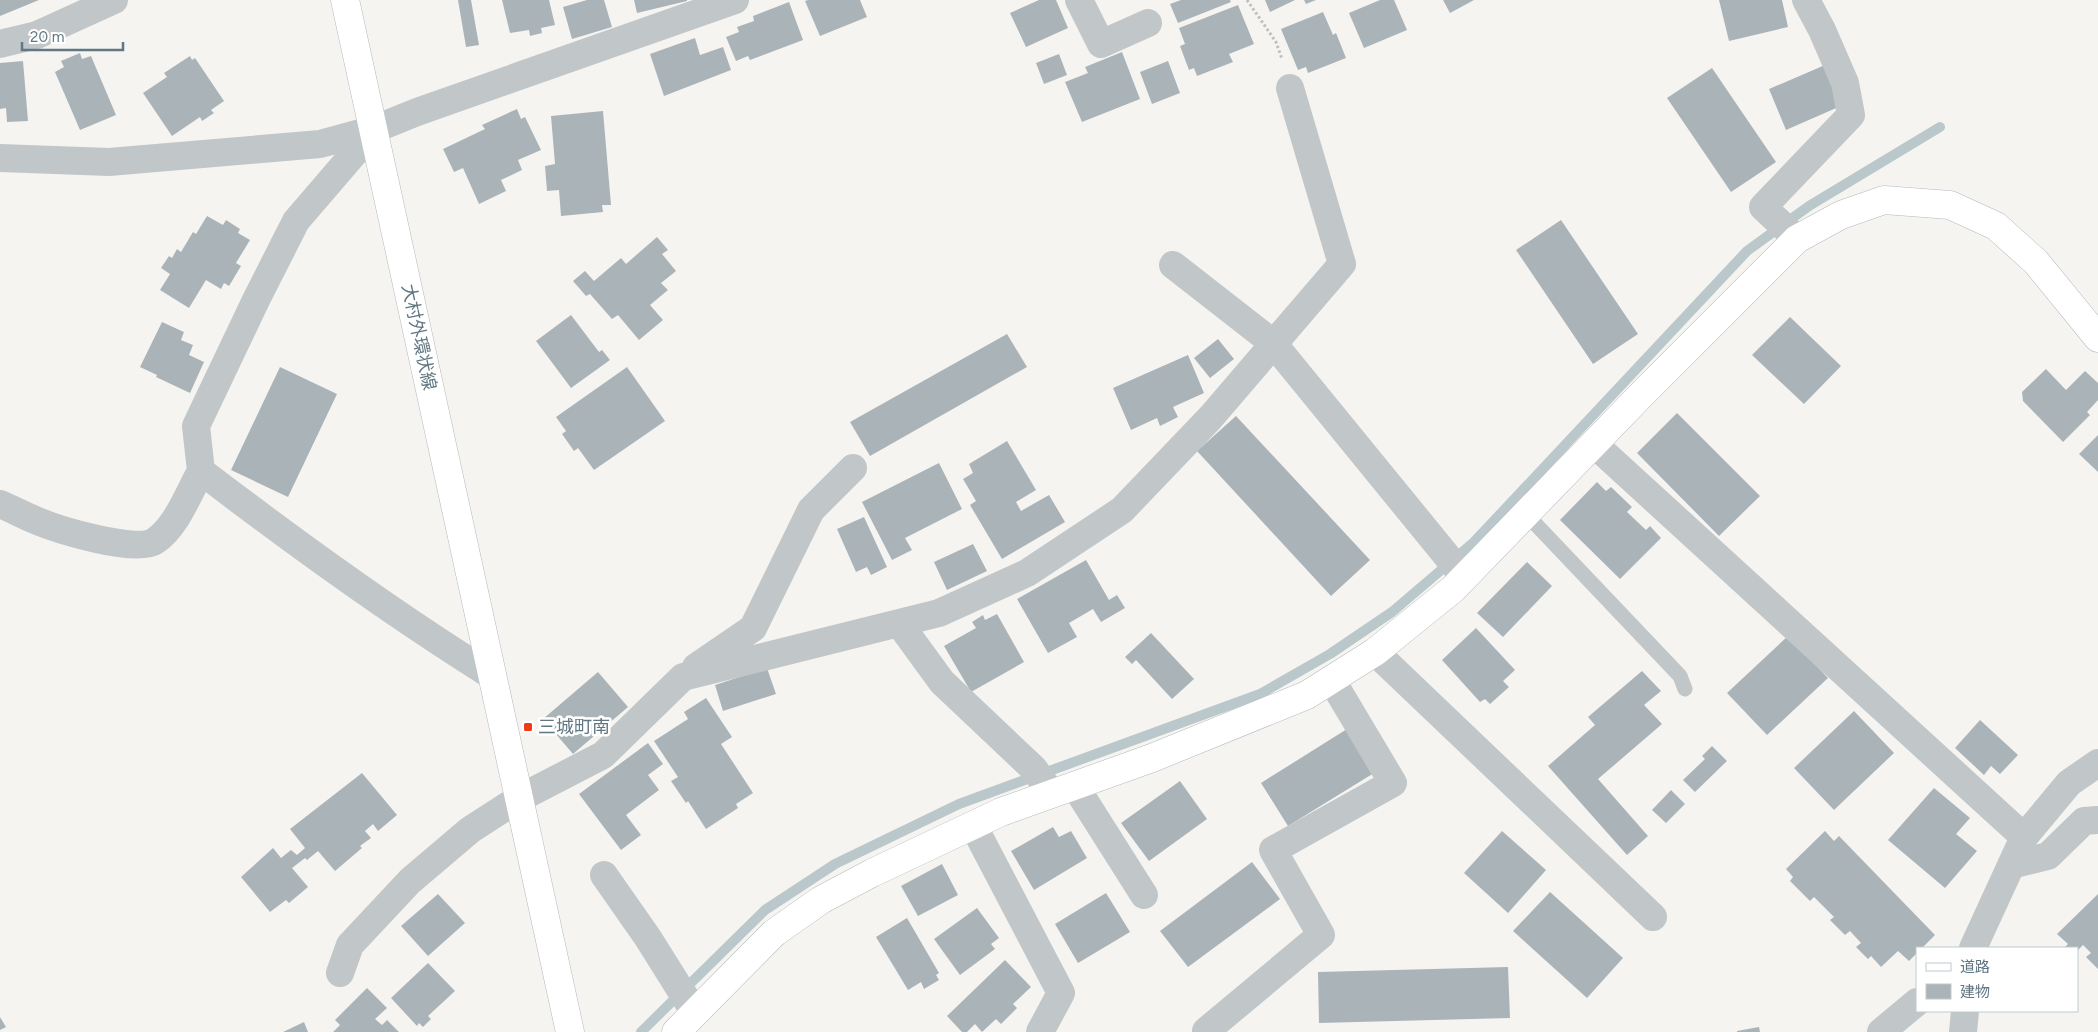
<svg xmlns="http://www.w3.org/2000/svg" width="2098" height="1032" viewBox="0 0 2098 1032" font-family="Figtree,'Noto Sans JP',sans-serif">
<style>
.lines{fill:none;stroke-linecap:round;stroke-linejoin:round}
.stream{stroke:#bac8cc;stroke-width:10}
.building{fill:#aab4b8}
.secondary-casing{stroke:#b3babd;stroke-width:29}
.path{stroke:#bdbfc1;stroke-width:3;stroke-dasharray:2.5 2.5;stroke-linecap:butt}
.lane{stroke:#c1c6c8;stroke-width:15}
.street{stroke:#c1c6c8;stroke-width:28}
.secondary{stroke:#fff;stroke-width:28}
.poi-dot{fill:#ef3a16;stroke:#fff;stroke-width:2}
.labels{text-anchor:middle;dominant-baseline:central;stroke-width:5;stroke-linejoin:round;paint-order:stroke}
.street-label{font-size:18px;fill:#617783;stroke:#fff}
.poi-label{font-size:18px;fill:#617783;stroke:#fff;text-anchor:start}
</style>
<rect width="100%" height="100%" fill="#f5f4f0"/>
<g class="lines">
<path class="stream" d="M641 1032 765 910 835 864 959 804 1260 694 1330 654 1392 612 1474 542 1747 251 1809 206 1940 127"/>
</g>
<path class="building" d="M0 0H39L0 16Z
M458 0H471L479 45 466 47Z
M502 0H549L555 25 541 28 542 33 530 36 529 30 510 33Z
M587 0H604L612 27 572 39 563 7Z
M634 0H687V1L637 13Z
M808 0H860L867 17 820 36 805 1Z
M1039 0H1056L1068 28 1026 47 1010 13Z
M1181 0H1230L1231 2 1178 23 1170 4Z
M1265 0H1295L1270 12Z
M1304 0H1316L1306 4Z
M1380 0H1394L1407 30 1364 48 1349 13Z
M1443 0H1474L1450 13Z
M1719 0H1782L1788 27 1729 41Z
M789 2 803 40 750 60 748 56 736 61 726 37 739 32 737 27 754 21 753 16Z
M1238 5 1254 44 1229 54 1233 62 1197 76 1194 68 1189 70 1180 46 1185 44 1179 28Z
M1323 12 1333 35 1336 33 1346 58 1308 73 1306 67 1298 70 1281 29Z
M695 38 700 55 723 47 731 70 664 96 650 54Z
M1122 52 1140 99 1082 122 1065 82 1088 73 1085 67Z
M80 53 82 59 91 56 116 115 80 130 55 72 64 67 61 61Z
M1059 54 1067 75 1044 84 1036 63Z
M190 56 192 60 195 58 224 101 211 110 214 113 202 121 200 117 172 136 143 93 167 77 164 73Z
M23 61 28 121 7 122 6 108 0 109V63Z
M1168 61 1180 93 1152 104 1140 72Z
M1825 65 1843 105 1786 130 1769 89Z
M1712 68 1776 162 1731 192 1667 98Z
M517 109 521 119 525 117 541 150 518 160 522 170 501 180 506 191 479 204 463 168 454 172 443 149 485 129 482 125Z
M603 111 611 205H602L603 212 561 216 559 190 547 191 545 166 555 164 551 116Z
M207 216 223 225 226 220 240 229 238 233 250 240 236 263 241 266 229 286 224 283 221 289 206 280 189 308 160 290 170 274 161 268 169 256 172 258 177 249 181 252 193 232 196 234Z
M1561 220 1638 334 1593 364 1516 250Z
M657 237 668 250 662 254 676 271 661 283 668 290 650 305 663 320 639 340 618 315 612 319 590 294 586 296 573 281 585 271 594 281 621 258 626 264Z
M571 315 599 352 602 350 610 360 571 388 536 341Z
M1790 317 1841 366 1804 404 1752 355Z
M162 322 184 332 181 340 193 345 189 355 204 362 190 393 156 377 157 375 140 367Z
M1007 334 1027 367 870 456 850 422Z
M1218 339 1234 359 1210 378 1194 358Z
M1188 355 1204 393 1173 407 1178 417 1160 426 1157 418 1131 430 1113 388Z
M280 367 337 394 288 497 231 470Z
M627 367 665 421 594 470 578 448 574 451 562 434 566 431 556 417Z
M2046 369 2066 390 2085 371 2098 383V400L2087 412 2090 415 2063 442 2023 401 2022 392Z
M1677 413 1760 496 1719 536 1637 453Z
M1236 416 1370 560 1331 596 1197 451Z
M2098 435V472L2079 454Z
M1007 441 1036 490 1016 502 1021 511 1049 495 1065 522 1002 559 970 505 976 501 963 479 973 473 969 464Z
M939 463 962 509 905 538 912 550 892 560 862 502Z
M1597 482 1606 491 1611 487 1632 507 1627 512 1646 530 1650 526 1661 538 1620 579 1560 520Z
M864 517 887 567 871 575 867 567 856 572 837 529Z
M973 544 987 571 947 590 934 562Z
M1086 560 1109 600 1117 595 1125 608 1101 622 1093 609 1069 623 1077 637 1048 653 1017 599Z
M1527 562 1552 586 1503 637 1477 613Z
M997 614 1024 662 971 692 944 646 976 628 972 622 983 615 985 620Z
M1476 628 1515 670 1503 681 1509 687 1490 704 1485 699 1480 702 1442 660Z
M1151 633 1194 679 1172 699 1136 660 1132 664 1125 657Z
M1788 636 1828 678 1767 735 1727 693Z
M767 668 776 694 723 711 715 685Z
M1642 671 1661 691 1644 705 1662 724 1598 779 1648 836 1627 855 1548 766 1595 725 1588 717Z
M598 672 628 707 573 754 543 719Z
M706 698 732 737 721 744 753 793 736 804 738 808 706 829 688 801 686 803 671 781 678 777 654 741 688 719 684 712Z
M1854 711 1894 753 1834 810 1794 768Z
M1980 720 2018 755 2000 774 1991 766 1984 775 1955 748Z
M1347 729 1374 773 1288 826 1261 783Z
M648 743 663 764 648 775 659 790 626 815 641 835 621 850 579 794Z
M1712 746 1727 761 1695 792 1683 780 1705 759 1702 756Z
M362 773 397 815 378 831 373 824 365 831 371 838 360 846 362 848 335 871 318 851 307 860 305 858 292 868 308 887 289 903 286 900 270 912 241 877 273 848 281 858 291 850 297 855 305 848 290 829Z
M1180 781 1207 819 1149 861 1121 823Z
M1934 788 1970 818 1956 834 1977 851 1945 888 1888 840Z
M1671 790 1685 804 1666 823 1652 810Z
M1053 827 1059 837 1071 831 1087 858 1034 890 1011 851Z
M1502 831 1546 870 1508 913 1464 873Z
M1825 831 1834 841 1839 836 1935 935 1922 948H1917V953L1909 961 1898 951 1881 967 1871 956 1868 959 1856 947 1861 943 1850 931 1845 935 1830 920 1834 917 1814 897 1810 901 1790 881 1793 877 1786 869Z
M1252 862 1280 899 1188 967 1160 931Z
M942 864 958 895 918 916 901 886Z
M1550 892 1623 958 1587 998 1513 931Z
M1106 893 1130 932 1078 963 1055 924Z
M438 894 465 923 428 956 401 926Z
M2098 894V969L2086 957 2091 953 2083 945 2077 951V948H2064L2068 944 2057 934Z
M977 908 999 938 991 944 995 949 960 975 934 939Z
M907 918 939 973 936 975 939 980 924 989 921 982 908 990 876 937Z
M1005 960 1031 987 1013 1004 1017 1008 1001 1024 996 1019 982 1032 975 1024 967 1032H962L947 1016Z
M428 963 455 991 428 1016 431 1019 423 1027 419 1023 417 1026 391 998Z
M1508 967 1510 1018 1319 1023 1318 972Z
M367 988 387 1008 375 1019 382 1025 387 1020 399 1032H333L340 1025 335 1020Z
M0 1017 6 1027 0 1030Z
M304 1022 308 1032H283Z
M1759 1027 1760 1032H1737V1031Z"/>
<g class="lines">
<defs>
<path id="secondary" d="M345 0 570 1032
M676 1032 774 933 821 900 872 873 1001 812 1152 758 1307 695 1375 652 1453 589 1643 393 1797 239 1841 215 1884 200 1950 205 1996 226 2036 262 2098 338"/>
</defs>
<use href="#secondary" class="secondary-casing"/>
<path class="path" d="M1247 0 1276 42 1282 59"/>
<path class="lane" d="M1526 514 1680 676 1685 689"/>
<path class="street" d="M1079 0 1101 44 1148 23
M0 44 37 35 114 0
M375 129 296 221 256 300 196 426 201 471C295 543 390 612 491 675
M0 158 109 162 320 144 375 129 417 112 735 0
M1797 239 1763 207 1851 115 1845 83 1822 30 1806 0
M1173 265 1273 343 1464 577
M1594 444 2024 837
M0 504C12 509 23 515 35 520 56 529 136 554 155 541 177 526 188 494 201 471
M899 623 942 682 1034 769 1052 794
M1375 652 1653 917
M696 667 753 628 811 510 853 468
M1075 786 1144 895
M973 825 1061 993 1040 1032
M2011 865 2048 856 2084 821 2098 820
M604 875 648 938 695 1013
M1973 948 2024 837 2069 783 2098 763
M340 973 350 945 410 881 470 830 518 799 603 755 683 677 939 613 1027 573 1122 510 1211 417 1342 264 1290 88
M1206 1031 1321 935 1273 850 1393 783 1331 679
M1881 1032 1917 1002
M1963 1032 1965 1011"/>
<use href="#secondary" class="secondary"/>
</g>
<rect class="poi-dot" x="523" y="722" width="10" height="10" rx="2.5"/>
<g class="labels">
<g class="street-label">
<text transform="translate(419 337) rotate(78)">大村外環状線</text>
</g>
<g class="poi-label">
<text x="538" y="727">三城町南</text>
</g>
</g>
<rect x="1916" y="947" width="162" height="65" fill="#ffffff" stroke="#c0c9cd"/>
<rect x="1926" y="963" width="25" height="8" fill="#ffffff" stroke="#c0c9cd"/>
<text x="1960" y="972" font-size="15" fill="#617783">道路</text>
<rect x="1926" y="984" width="25" height="15" fill="#aab4b8" stroke="#c0c9cd"/>
<text x="1960" y="997" font-size="15" fill="#617783">建物</text>
<path d="M22 42v8h101v-8" fill="none" stroke="#617783" stroke-width="2.5"/>
<text x="30" y="42" font-size="15" fill="#617783" stroke="#ffffff" stroke-width="4" paint-order="stroke">20 m</text>
</svg>
